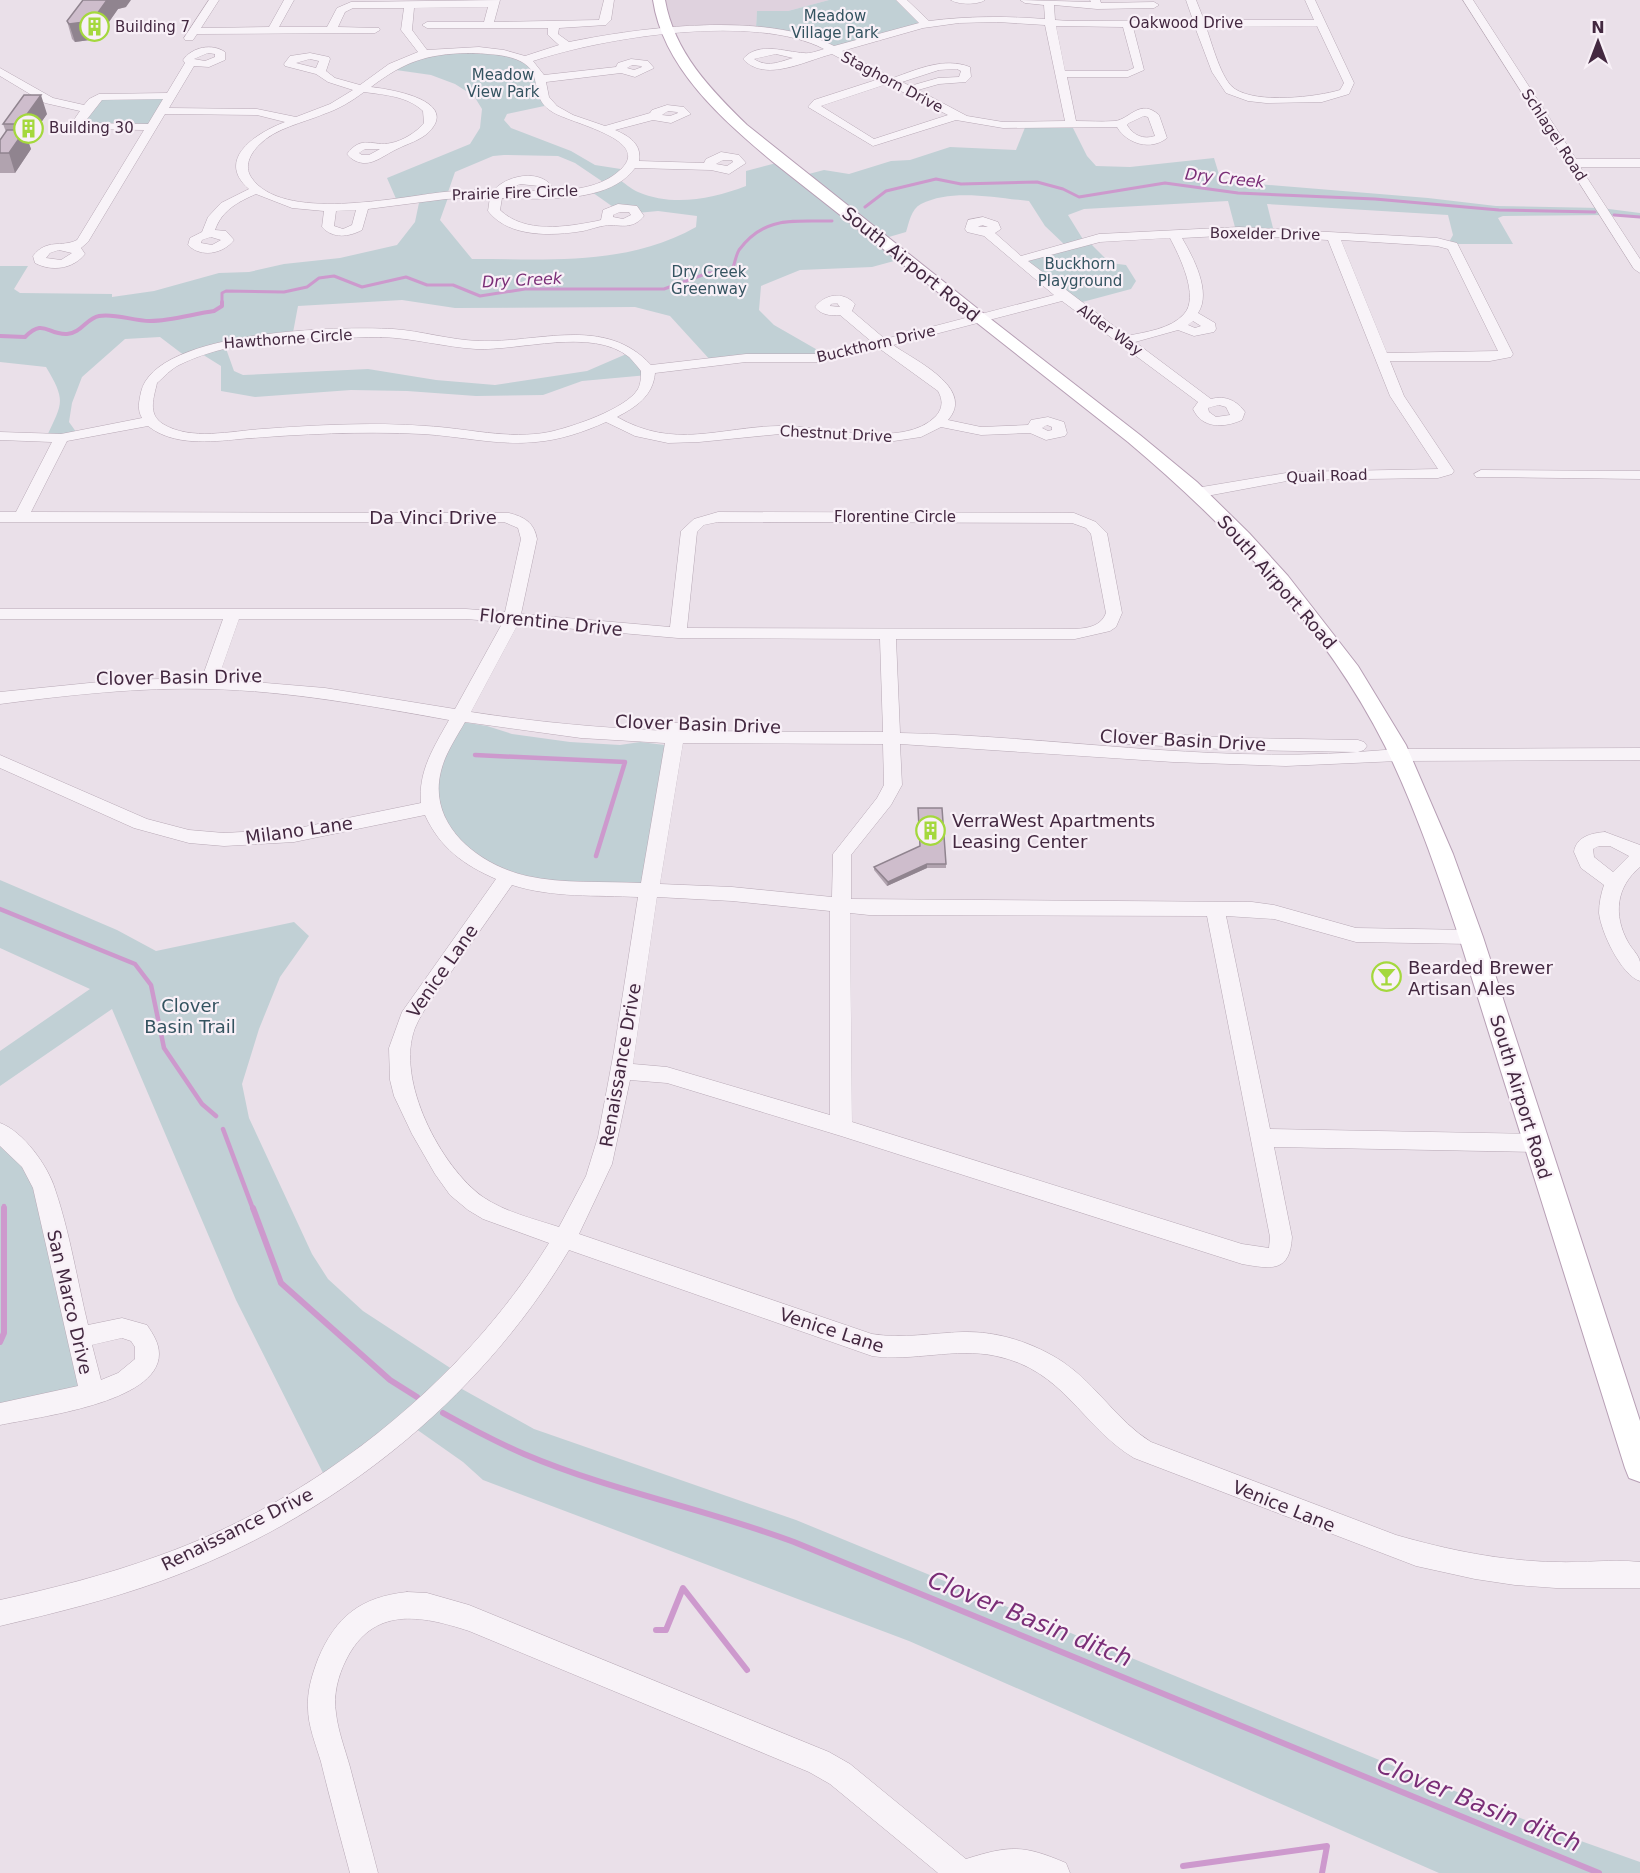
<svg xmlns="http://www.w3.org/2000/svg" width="1640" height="1873" viewBox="0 0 1640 1873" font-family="'DejaVu Sans',sans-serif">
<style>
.built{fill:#dfd2de}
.green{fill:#c1d0d5;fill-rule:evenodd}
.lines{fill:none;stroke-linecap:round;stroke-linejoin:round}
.stream-far3{stroke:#cd99cd;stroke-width:3}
.stream-far2{stroke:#cd99cd;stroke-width:4}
.stream-far1{stroke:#cd99cd;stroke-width:4.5}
.stream{stroke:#cd99cd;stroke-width:6}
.minor-casing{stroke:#b8a9b6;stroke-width:1}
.major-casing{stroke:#b79fb5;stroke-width:2}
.minor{fill:#f8f3f8;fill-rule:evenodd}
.major{fill:#fff;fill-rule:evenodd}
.wall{fill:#b1a3af}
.shaded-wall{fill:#90848f}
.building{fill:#cebdcc;stroke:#90848f;stroke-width:1.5}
.labels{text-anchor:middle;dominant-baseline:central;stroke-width:4.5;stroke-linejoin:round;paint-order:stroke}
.far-park-label{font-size:15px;fill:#345360;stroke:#f8f0f7}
.far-street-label{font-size:15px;fill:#432840;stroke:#f8f0f7}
.far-poi-label{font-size:15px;fill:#432840;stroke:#f8f0f7;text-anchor:start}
.far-water-label{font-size:16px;font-style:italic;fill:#7a2e77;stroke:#f8f0f7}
.street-label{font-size:18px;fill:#432840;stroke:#f8f0f7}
.poi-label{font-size:18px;fill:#432840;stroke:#f8f0f7;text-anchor:start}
.park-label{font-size:18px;fill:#345360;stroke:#f8f0f7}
.near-water-label{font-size:24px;font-style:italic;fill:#7a2e77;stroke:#f8f0f7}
</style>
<rect width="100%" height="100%" fill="#eae0e9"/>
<path class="built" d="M659 0H829L788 11H757L756 28 668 32Z"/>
<path class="green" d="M829 0H901L926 24 833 50 814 40 756 28 757 11H788Z
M491 51 529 62 549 105 507 114 504 120 511 128 571 151 595 165 627 170 618 178C624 183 631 189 638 192 673 207 712 199 746 186V171L784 161 801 176 824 170 849 174 891 161 910 160 950 147 1016 150 1026 125 1071 124 1087 156 1096 166 1130 167 1214 158 1221 181 1428 198 1496 206 1601 208 1640 213V218L1606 215 1503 216 1498 218 1513 244H1448L1453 235 1448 215 1267 204 1274 232 1236 231 1228 201 1084 209 1068 215 1084 241 1087 240 1110 263 1126 265 1136 281 1131 289 1075 304 1019 260 1066 246 1045 226 1029 201C996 198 952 188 921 204 911 209 909 223 906 232L882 239 905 258 872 267 800 270 761 286 759 310 774 325 828 356 712 362 670 316 635 307 455 308 402 300 298 306 292 338 224 343 234 371 243 375 368 369 436 380 495 385 587 371 631 352 648 375 582 381 543 395 476 396 407 391 351 390 255 397 221 391V366L197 351 185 356 160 337 125 339 82 377 72 403 69 422 79 436 46 438C62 403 67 402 46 367L0 362V266H28L14 289 20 293 112 294V297L154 291 219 273 249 272 284 264 340 258 397 245 415 222 420 198 397 201 387 178 470 144 480 128 482 109 474 96 455 84 431 75 389 69 425 54ZM504 155 558 156 575 163 606 184 589 190 616 209 637 213 658 211 697 216 696 227C627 266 549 259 472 259L440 220 449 195H447L455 172 493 156Z
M169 96 150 127 77 123 95 99Z
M456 721 487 726 512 734 570 742 620 745 640 742 673 746 649 889 527 883 457 848 429 788Z
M0 880 117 930 156 951 294 922 309 936 280 977 259 1029 242 1084 249 1118 312 1254 328 1279 363 1311 461 1375 453 1384 534 1429 796 1520 1547 1829 1640 1862V1873H1439L909 1641 483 1480 463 1462 409 1424 328 1483 236 1300 112 1009 0 1086V1051L90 989 0 948Z
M0 1132 24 1155 92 1394 0 1414Z"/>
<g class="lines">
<path class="stream-far3" d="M865 207 886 191 936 179 961 184 1037 182 1063 189 1079 197 1165 183 1238 193 1375 199 1499 210 1595 212
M1614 215 1640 217
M222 304V293L226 291 284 292 307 287 319 278 334 276 362 287 406 277 427 285H453L480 296 525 289H664L708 273 731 272C735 265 735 257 739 250 765 215 794 222 832 221"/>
<path class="stream-far2" d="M0 336 25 337C44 318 47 335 67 334 81 333 87 318 99 316 115 313 133 321 150 321 171 321 193 314 214 311L222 306V302"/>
<path class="stream-far1" d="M475 755 625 762 596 856
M0 909 135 964 151 985 164 1048 202 1104 216 1116
M223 1129 253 1209
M4 1206V1209"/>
<path class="stream" d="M253 1208 281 1283 390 1380 417 1397
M0 1342 4 1333V1208
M443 1413C470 1428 496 1442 524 1454 611 1491 706 1509 794 1542L1599 1873
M656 1630H666L683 1588 747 1670
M1183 1866 1327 1846 1322 1873"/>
<defs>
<path id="minor" d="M209 0H219L201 28 269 27 284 0H294L279 27H327L337 8 351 2 500 0 494 22 599 20 604 0H614L611 20 606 25 559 28 558 34 569 42C643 27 766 11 834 46L919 23 896 0H907L929 21C968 16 1005 16 1045 19L1044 5 1025 3 1020 0 1091 2 1090 0H1100L1101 3 1154 2 1159 5 1154 8 1097 9 1054 5 1055 20 1070 21 1193 20 1186 0H1196L1204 20H1314L1305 0H1315L1354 83 1349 94 1322 102 1266 103 1248 101 1226 93 1212 72 1195 27H1133L1144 70 1128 77H1067L1076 121C1089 121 1102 122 1115 121 1130 119 1140 98 1159 115L1167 138C1151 151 1127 144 1117 127L1003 128 956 120 873 146 808 107 814 100 879 79 832 54C805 61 765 83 743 59 758 41 785 52 804 53 810 54 817 51 824 49 755 13 605 37 533 61L544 75 616 67 618 63 631 59 648 61 654 68 635 77 621 73 546 82 549 97 557 106 573 115 605 126 650 113 652 110 667 105 684 107 691 114 671 123 653 120 615 130C629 136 642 144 639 161L704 163 706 159 721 152 739 155 746 163 729 174 711 170 635 168C609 204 541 199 502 198L500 210C525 234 566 227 597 221L601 220 603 210 618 204 637 206 644 216C634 228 624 226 611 225 602 225 592 229 583 231 552 236 509 238 488 211L490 197H484L446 199 368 209 362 230C349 237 333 239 322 227L324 211 292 208 256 194C238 202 222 210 215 230L226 231 234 240C223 254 201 258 188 245L190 238 202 232 208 217 221 203 249 189C214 159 258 132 285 122L257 115 165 114 88 242 81 248 85 254C73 269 52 272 35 263L33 256C47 238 61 248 77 240L144 130 79 129 71 124 80 111 45 103 0 76V68L53 98 84 105 89 99 99 94 167 93 185 63 183 60C192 47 212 43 225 52V60L209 67 194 66 169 108 257 109 296 117 330 104 353 90 328 82 316 74 285 66 284 64 290 56 310 53 329 57 330 59 326 71 335 78 360 85 389 64 418 52 401 30 404 8H353L345 12 338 27 379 28 380 30 375 33 197 34 193 40H185L184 38ZM488 7 484 22H427L422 25 427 28H548V35L559 45 525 56 504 50 479 47 427 50 412 30 414 8ZM997 22 1045 25 1065 121 1003 122 967 116 918 90 939 84 966 82 971 77 970 67C944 57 918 69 893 78L842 51 923 28 959 23ZM1056 26 1123 27 1134 68 1127 71H1065ZM1317 26 1344 83 1340 90C1316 97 1258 104 1235 89 1221 80 1212 43 1206 27ZM208 53 215 54V57L205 61 194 59ZM468 53C487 54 527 53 534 76 538 90 537 102 551 111 567 123 655 139 620 170 602 187 575 190 551 191V185C537 169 506 176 494 190 477 190 460 190 444 192 398 197 281 223 251 177 244 166 250 154 259 145 275 128 303 123 324 114 339 109 352 101 364 92 385 95 407 96 423 111L424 123C417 132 402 141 391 143 373 147 362 134 347 154 351 159 356 162 363 163 375 164 386 154 397 149 407 144 421 140 429 132 460 100 389 89 371 87 404 62 426 54 468 53ZM776 54 793 58C779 62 767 68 754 59ZM310 59 319 61 316 68 296 63ZM632 65 641 66 642 67 634 70 627 68ZM957 69 961 71 959 77 938 78 910 86 902 82 939 70ZM887 84 948 115 874 139 821 106ZM163 99 148 124 84 123 102 100ZM668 111 677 112 678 113 670 116 662 115ZM1144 116 1148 117 1155 136C1143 140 1133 135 1127 125L1129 123ZM365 149H380L369 155H362L359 153ZM723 160H732L733 162 727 166 716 164ZM520 184 539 186V191H506ZM356 210 352 225 343 229 334 226 336 211ZM620 212H629L631 215 623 219 613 217V215ZM211 237 221 240 212 245 201 243 202 240ZM59 250 72 253 61 260 46 258 50 253Z
M951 0H985C978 5 958 5 951 0Z
M1463 0H1473L1576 159H1640V167H1580L1640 259V273L1634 269Z
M983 217 998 222 1001 229 995 233 1021 256 1099 234 1239 227 1437 238 1457 243 1513 354 1511 357 1490 361H1390L1404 396 1454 471 1452 474 1438 478 1292 480 1196 498 1191 496 1188 493 1191 490 1196 488 1292 472 1438 469 1390 396 1328 240 1239 235 1182 238C1193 257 1212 292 1198 313L1215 323 1216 329 1214 332 1194 336 1178 330 1135 342 1211 399C1226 395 1237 401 1245 412L1242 420C1224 428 1202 429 1193 409L1198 402 1062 301 893 345C914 360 976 388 948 420L981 427 1028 425 1031 420 1048 417 1064 422 1067 433 1065 436 1046 440 1030 433 981 435 941 427 921 437 894 441 780 434 699 442 668 443 635 436 606 422C584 432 560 440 536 442 498 446 460 436 422 434 362 431 301 434 240 439 210 442 173 446 148 426L67 441 31 512 509 513C524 517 534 522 537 539L521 614 670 627 681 531 694 519 718 512 1074 513 1096 522 1107 533 1122 613 1116 627 1110 631 1075 639H896L900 733C1052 736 1205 763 1357 752L1240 750 1126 744 1120 742 1117 738 1120 734 1126 732 1240 738 1358 740 1364 742 1367 746 1364 750 1358 752 1398 749 1640 748V760L1398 761 1286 766 1173 762 900 744 902 785 891 805 851 855V899L1252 902 1274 905 1356 928 1471 930 1478 932 1481 937 1478 942 1471 944 1356 942 1274 919 1226 916 1270 1129 1535 1134 1543 1137 1546 1143 1543 1149 1535 1152 1274 1147 1292 1237C1290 1273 1271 1269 1242 1264L841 1136 667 1083 630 1080 612 1164 579 1234 872 1334C903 1339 932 1333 963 1332 998 1331 1034 1343 1063 1362 1097 1385 1117 1421 1151 1442L1396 1535C1448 1550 1502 1561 1556 1562 1584 1563 1612 1559 1640 1562V1588H1556L1515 1585 1475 1579 1416 1566 1134 1458C1081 1426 1064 1370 996 1356 955 1347 913 1362 872 1356L569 1250C478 1403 329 1520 161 1581 108 1600 55 1613 0 1626V1600C54 1588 106 1575 158 1556 314 1501 462 1384 549 1243L483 1219 468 1210 450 1195 435 1174 412 1134 394 1096 390 1080 389 1048 402 1012 496 879C464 865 440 848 425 815L294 842 224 846 189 843 134 828 0 768V755L147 819 189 830 224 833 294 829 421 803C418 771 434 747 449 720 370 706 290 691 209 689 139 687 69 695 0 704V692L119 680 202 678 223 619H0V609H466L505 612 521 539 518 528 504 522H0V512H16L52 442 0 440V432L61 434 142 418C137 409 139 402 141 392 155 330 341 326 393 329 422 331 450 340 479 341 539 343 605 315 651 365L746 354H821L872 342 840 315C831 316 821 315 815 307 825 294 843 291 855 304L852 311 885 339 1054 295 984 236 967 232 965 229 968 220ZM982 225 988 227H978ZM1170 238C1179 255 1200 297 1184 314 1171 329 1145 332 1127 336L1028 261 1100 242ZM1341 240 1437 246 1448 249 1498 351 1387 353ZM837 303 840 307 830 306 831 304ZM1193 321 1201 326 1195 328 1188 325ZM381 337C413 338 444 347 476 349 520 351 592 327 629 357 633 361 637 366 641 371 641 377 641 383 638 389 626 409 572 427 549 432 509 440 466 428 426 426 371 422 317 425 262 429 231 431 191 441 163 424 147 414 154 397 157 383 164 377 171 369 179 365 239 335 315 339 381 337ZM880 349 938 391C943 400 943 408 936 416 904 450 821 425 779 426 719 427 675 450 617 417 636 407 653 396 655 373L746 362H821ZM1219 405 1226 407 1230 415 1216 417 1209 412 1208 408ZM1047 425 1052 427V430L1048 431 1042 428ZM718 522 1072 523 1086 528 1091 534 1106 613C1101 626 1089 628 1075 629L687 628 697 532 704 525ZM239 619H466L503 622 455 709 325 688 218 679ZM518 624 678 638 880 639 883 732 684 731 682 723H670L667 731C601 728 536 722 471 712ZM465 722 581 738 665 743 641 883C604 881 563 884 527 876 479 865 427 825 441 771 445 754 456 738 465 722ZM683 743 883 744 884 785 877 798 833 854 832 897 732 887 660 884ZM512 885C552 898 597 895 638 897L614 1051 598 1137 586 1176 559 1227C534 1219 505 1212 483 1197 441 1167 395 1080 415 1028 423 1009 437 992 449 975 470 945 491 915 512 885ZM657 897 732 901 830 911V1115L667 1067 633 1064ZM850 913 869 915 1207 916 1270 1237 1269 1248 1242 1244 852 1122Z
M1481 470 1640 471V479L1476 477 1474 474Z
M1605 832 1640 845V867C1616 887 1613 915 1628 942 1631 948 1639 955 1640 962 1640 968 1640 975 1640 981 1621 975 1601 932 1599 913 1599 903 1601 894 1604 885L1581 868 1574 852C1576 837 1591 833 1605 832ZM1599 846H1610L1629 856 1613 872 1594 857 1593 849Z
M0 1123C23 1131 48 1166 55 1189 70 1233 77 1280 88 1325L122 1318 147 1325C153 1334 159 1343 159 1354 159 1403 37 1417 0 1425V1403L78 1386 33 1188 22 1167 0 1146ZM122 1338 131 1341 135 1347V1359L118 1373 101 1380 92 1345Z
M407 1592 427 1593 469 1605 829 1752 850 1764 966 1859C1010 1845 1024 1845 1066 1863L1070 1873H938L830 1784 809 1772 469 1631C420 1615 373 1606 346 1660 338 1676 333 1695 336 1713 338 1731 345 1749 350 1767 359 1802 369 1838 378 1873H350C340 1836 330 1799 321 1762 316 1745 308 1726 308 1708 307 1691 312 1675 318 1659 336 1616 361 1597 407 1592Z"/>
<path id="major" d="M653 0H665C674 52 711 90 747 125L983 313 1140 435 1197 482 1249 533 1288 576 1358 666 1406 745 1453 854 1483 937 1640 1421V1482L1629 1478 1625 1468 1459 937C1437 872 1415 807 1385 746 1325 627 1229 527 1128 442L773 162C723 120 663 68 653 0Z"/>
</defs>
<use href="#minor" class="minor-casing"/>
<use href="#major" class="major-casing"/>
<use href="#minor" class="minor"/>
<use href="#major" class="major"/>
</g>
<path class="wall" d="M83 0 126 7 118 9 97 39 75 42 72 39 67 21Z
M47 114 28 141 31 149 15 173H0V140L6 132 3 124Z
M920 846 946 864V868H927L887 886 874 870V867Z"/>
<path class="shaded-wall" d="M107 0H131L126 7 118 9 97 39 75 42 69 24Z
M41 95 47 114 28 141 31 149 15 173 9 153 23 133 20 124Z
M927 864V868L887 886 888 882Z"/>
<path class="building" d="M83 0H107L92 21 69 24 67 21Z
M24 95H41L20 124H3Z
M7 130H25L9 153H0V140Z
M918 808H942L946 864H927L888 882 874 867 920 846Z"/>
<defs>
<symbol id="building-ring" viewBox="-11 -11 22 22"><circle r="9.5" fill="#f8f0f7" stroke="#a4d83d" stroke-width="1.5"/><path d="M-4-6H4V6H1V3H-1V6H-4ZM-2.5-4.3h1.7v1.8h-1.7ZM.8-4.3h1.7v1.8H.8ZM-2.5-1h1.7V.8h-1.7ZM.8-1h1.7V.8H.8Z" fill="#a4d83d"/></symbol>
<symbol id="bar-ring" viewBox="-11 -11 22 22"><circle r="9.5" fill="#f8f0f7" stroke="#a4d83d" stroke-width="1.5"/><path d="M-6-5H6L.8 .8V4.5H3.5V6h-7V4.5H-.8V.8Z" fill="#a4d83d"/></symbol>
</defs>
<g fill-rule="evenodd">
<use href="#building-ring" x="78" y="10" width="33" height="33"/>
<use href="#building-ring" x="12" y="112" width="33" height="33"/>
<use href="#building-ring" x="914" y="814" width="33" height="33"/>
<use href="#bar-ring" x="1370" y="960" width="33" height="33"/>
</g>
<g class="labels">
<g class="far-park-label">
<text x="835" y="16">Meadow<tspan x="835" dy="17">Village Park</tspan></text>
<text x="503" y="75">Meadow<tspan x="503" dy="17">View Park</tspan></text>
<text x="1080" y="264">Buckhorn<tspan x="1080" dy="17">Playground</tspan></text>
<text x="709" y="272">Dry Creek<tspan x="709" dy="17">Greenway</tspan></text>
</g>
<g class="far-street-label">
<text x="1186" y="23">Oakwood Drive</text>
<text transform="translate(892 82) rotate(28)">Staghorn Drive</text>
<text transform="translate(1554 135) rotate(57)">Schlagel Road</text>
<text transform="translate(515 193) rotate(-2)">Prairie Fire Circle</text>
<text transform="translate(1265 234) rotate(1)">Boxelder Drive</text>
<text transform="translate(1110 330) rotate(36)">Alder Way</text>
<text transform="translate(288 339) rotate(-4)">Hawthorne Circle</text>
<text transform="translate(876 344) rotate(-13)">Buckthorn Drive</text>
<text transform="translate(836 434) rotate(3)">Chestnut Drive</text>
<text transform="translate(1327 476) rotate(-2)">Quail Road</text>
<text x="895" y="517">Florentine Circle</text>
</g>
<g class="far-poi-label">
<text x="115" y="27">Building 7</text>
<text x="49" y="128">Building 30</text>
</g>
<g class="far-water-label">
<text transform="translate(1225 178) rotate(6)">Dry Creek</text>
<text transform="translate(522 280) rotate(-3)">Dry Creek</text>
</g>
<g class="street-label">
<text transform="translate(911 264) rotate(39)">South Airport Road</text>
<text x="433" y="517">Da Vinci Drive</text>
<text transform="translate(1277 582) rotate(49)">South Airport Road</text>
<text transform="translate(551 622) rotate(6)">Florentine Drive</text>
<text transform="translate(179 677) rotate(-1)">Clover Basin Drive</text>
<text transform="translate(698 724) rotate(2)">Clover Basin Drive</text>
<text transform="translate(1183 740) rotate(3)">Clover Basin Drive</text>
<text transform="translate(299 830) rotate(-8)">Milano Lane</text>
<text transform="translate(442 971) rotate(-55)">Venice Lane</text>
<text transform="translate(620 1065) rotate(-80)">Renaissance Drive</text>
<text transform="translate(1521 1097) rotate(73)">South Airport Road</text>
<text transform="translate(70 1302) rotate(77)">San Marco Drive</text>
<text transform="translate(832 1330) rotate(18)">Venice Lane</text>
<text transform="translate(1284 1506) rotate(22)">Venice Lane</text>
<text transform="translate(237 1529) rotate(-26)">Renaissance Drive</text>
</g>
<g class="poi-label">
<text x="952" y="820">VerraWest Apartments<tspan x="952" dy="21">Leasing Center</tspan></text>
<text x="1408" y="967">Bearded Brewer<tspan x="1408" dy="21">Artisan Ales</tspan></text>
</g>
<g class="park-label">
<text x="190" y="1005">Clover<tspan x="190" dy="21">Basin Trail</tspan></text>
</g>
<g class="near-water-label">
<text transform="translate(1030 1619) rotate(22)">Clover Basin ditch</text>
<text transform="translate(1479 1804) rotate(22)">Clover Basin ditch</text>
</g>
</g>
<g transform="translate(1598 42)" stroke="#f8f0f7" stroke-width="4.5" paint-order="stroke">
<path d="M0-4.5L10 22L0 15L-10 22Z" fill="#432840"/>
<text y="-9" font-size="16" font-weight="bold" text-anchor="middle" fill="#432840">N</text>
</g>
</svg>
